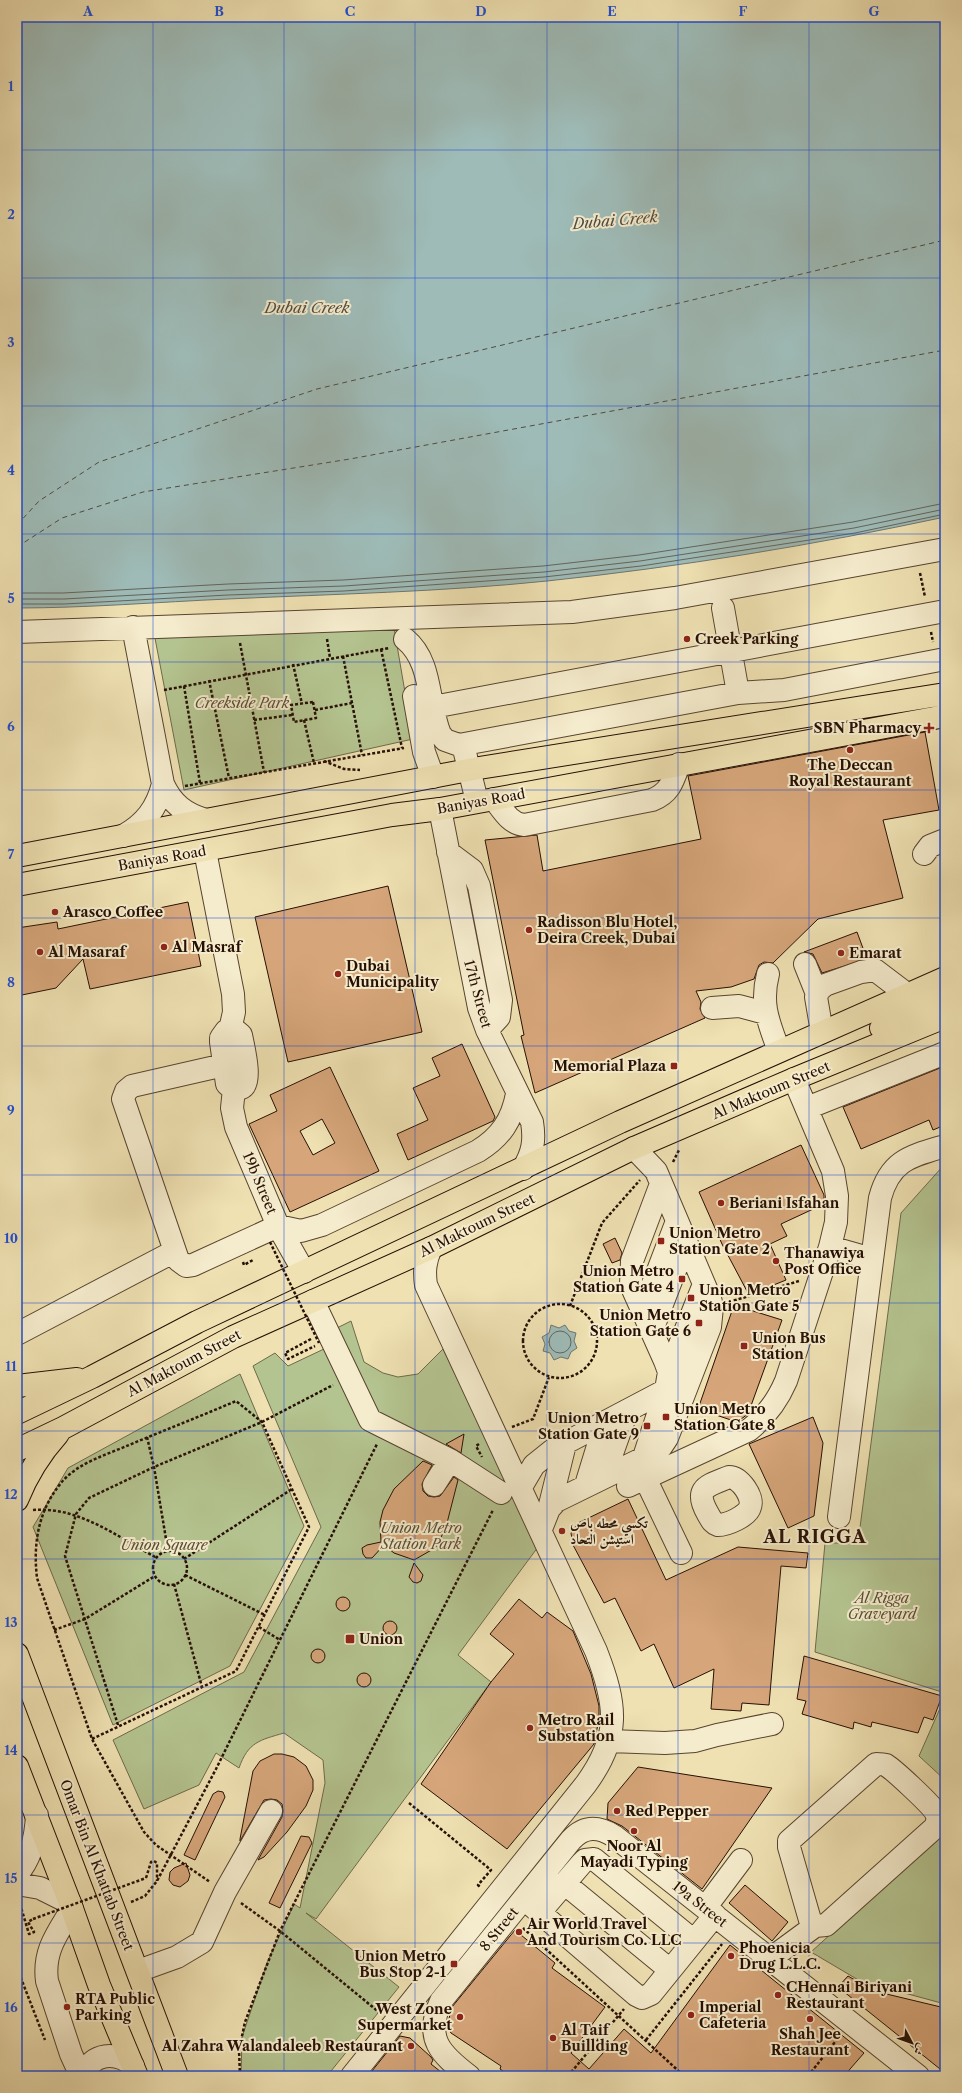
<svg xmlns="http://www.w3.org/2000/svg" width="962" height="2093" viewBox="0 0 962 2093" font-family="'Libre Caslon Text',Amiri,serif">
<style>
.green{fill:#b4c490;stroke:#6d6a4a}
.water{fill:#9ebbb7;stroke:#6e766f}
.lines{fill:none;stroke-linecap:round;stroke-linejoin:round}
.shore{stroke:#62655e;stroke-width:1}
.ferry{stroke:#504b43;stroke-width:1;stroke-dasharray:5 4;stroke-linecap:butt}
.building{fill:#d6a67a;stroke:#260f04;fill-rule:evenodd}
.minor-casing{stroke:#584430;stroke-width:24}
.major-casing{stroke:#260f04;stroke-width:24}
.path{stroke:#260f04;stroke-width:2.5;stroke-dasharray:3 2;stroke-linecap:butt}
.minor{stroke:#f5eccd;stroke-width:22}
.major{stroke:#efe1b2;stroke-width:22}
.path-bridge{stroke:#260f04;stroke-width:2.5;stroke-dasharray:3 2;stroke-linecap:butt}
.grid{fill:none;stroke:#1d4ed8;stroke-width:1;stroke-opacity:0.55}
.poi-dot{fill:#8f2418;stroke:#f5eccd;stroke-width:1.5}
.labels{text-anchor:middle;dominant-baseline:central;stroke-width:4;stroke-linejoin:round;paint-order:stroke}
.poi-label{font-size:14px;font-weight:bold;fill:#260f04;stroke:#f5eccd;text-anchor:start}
.park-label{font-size:14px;font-style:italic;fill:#584e35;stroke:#f5eccd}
.street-label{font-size:14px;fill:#260f04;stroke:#f5eccd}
.water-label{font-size:15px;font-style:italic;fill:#504b43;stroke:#f5eccd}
.district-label{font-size:18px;font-weight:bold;letter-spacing:1px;fill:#260f04;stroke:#f5eccd}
.neatline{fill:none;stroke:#1d4ed8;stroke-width:1.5}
.grid-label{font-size:13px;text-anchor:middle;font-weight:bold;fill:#1d4ed8}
</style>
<rect width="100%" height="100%" fill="#efe1b2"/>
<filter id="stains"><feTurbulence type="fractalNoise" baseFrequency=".005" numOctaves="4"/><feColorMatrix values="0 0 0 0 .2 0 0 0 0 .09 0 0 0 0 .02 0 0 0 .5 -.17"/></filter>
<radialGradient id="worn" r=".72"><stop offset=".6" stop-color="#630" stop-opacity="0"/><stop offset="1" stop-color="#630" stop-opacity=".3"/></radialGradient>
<path class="green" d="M393 622 413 739 184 790 154 633Z
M943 1166H945V1693L815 1652 825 1543H858L901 1213Z
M351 1321 364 1362 383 1373 398 1377 418 1374 443 1349 538 1547 458 1655 491 1682 316 1919 306 1913 399 1987 327 2076H241L242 2037 267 1963 294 1904 300 1908 325 1783 323 1760 284 1733C260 1740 248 1742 239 1768L216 1753 199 1785 144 1809 113 1740 244 1672 321 1527 253 1366 275 1353 288 1366 343 1340 337 1328Z
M240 1374 304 1526 230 1666 113 1725 33 1527 68 1468Z
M945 1697V1780L919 1756Z
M945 1830V2004L860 1981 811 1952Z"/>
<path class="water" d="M17 17H945V517C814 545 680 567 547 581 441 592 334 594 228 599 158 602 87 608 17 608Z
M551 1325 559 1328 565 1325 569 1331 576 1333 574 1341 577 1348 571 1352 568 1359 561 1357 554 1360 550 1353 543 1351 545 1344 542 1337 549 1333Z"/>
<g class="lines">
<path class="shore" d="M17 593H63L228 584 343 580 543 566 639 555 853 522 945 503
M17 599H64L228 590 344 586 544 572 640 561 854 528 945 509
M17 604H64L228 595 344 591 544 577 641 566 855 533 945 514
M549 1342a11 11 0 1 1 22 0a11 11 0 1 1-22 0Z"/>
<path class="ferry" d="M17 525 39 501 99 462 317 389 945 240
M17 547 62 518 143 492 350 459 945 350"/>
</g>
<path class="building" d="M925 732 939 810 883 820 903 898 818 919 773 963 764 962 759 965 754 979 731 987 696 991 701 1002 700 1009 705 1018 535 1093 521 1036 524 1035 485 840 537 835 543 871 701 839 688 776Z
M388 886 422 1032 288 1062 255 917Z
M188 902 201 966 90 989 83 959 56 988 17 996V928L57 922 58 929Z
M857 932 867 959 822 973 813 954 804 952Z
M462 1044 495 1117 493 1121 408 1160 397 1134 428 1120 413 1088 440 1076 432 1058Z
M945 1066V1125L933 1130 929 1120 861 1149 843 1107Z
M330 1067 379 1171 290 1212 249 1124 277 1111 270 1095ZM322 1119 335 1143 313 1155 300 1131Z
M801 1145 824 1195V1204L781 1224 787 1236 770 1244 786 1280 749 1295 722 1244 699 1192Z
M615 1238 622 1253 620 1260 612 1263 603 1244Z
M734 1305 782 1320 748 1414 737 1422 698 1409Z
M813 1417 823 1443 814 1516 788 1528 749 1444Z
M464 1434 461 1453 446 1444Z
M423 1461 432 1465 422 1484 423 1491 428 1496 434 1497 440 1496 454 1477 458 1480 447 1523 440 1540 435 1548 414 1560 394 1553 384 1545 372 1558H366L363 1554 362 1548 367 1545 381 1542 380 1522 383 1510 394 1489Z
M628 1499 666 1580 738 1547 808 1553 806 1568 781 1566 769 1705 742 1703 741 1711 711 1709 714 1669 674 1688 654 1644 641 1651 615 1598 604 1603 573 1545 571 1533 578 1523Z
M414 1563 423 1575 421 1581 417 1583 413 1582 409 1577Z
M336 1604a7 7 0 1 1 14 0a7 7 0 1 1-14 0Z
M519 1599 542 1618 547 1612 573 1631 591 1674 599 1706V1719L594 1744 507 1849 421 1784 491 1682 514 1654 490 1634Z
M383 1628a7 7 0 1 1 14 0a7 7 0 1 1-14 0Z
M311 1656a7 7 0 1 1 14 0a7 7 0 1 1-14 0Z
M804 1656 942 1696 933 1720 924 1717 918 1733 872 1722 871 1727 854 1722 853 1729 802 1714 806 1701 797 1699Z
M357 1680a7 7 0 1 1 14 0a7 7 0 1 1-14 0Z
M274 1754H282L294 1757 306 1766 313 1780V1790L306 1806 287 1832 264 1857 258 1860 282 1817 283 1811 282 1804 277 1800 271 1799 264 1800 240 1841V1839L253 1771 260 1761Z
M638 1767 772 1788 702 1889 622 1826 607 1819 608 1803Z
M218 1791 223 1792 225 1797 195 1860 184 1855 213 1794Z
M301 1836 309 1837 312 1843 280 1908 269 1903Z
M186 1863 190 1875 188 1881 180 1887 173 1885 169 1880 170 1872 174 1868Z
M745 1885 788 1922 772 1941 729 1903Z
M515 1930 555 1963 552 1968 605 2007 571 2053 589 2069 624 2029 651 2053 730 1945 864 2053 844 2076H510L500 2069 501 2066 451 2033 447 2026 452 2007Z
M848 1976 874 1991 945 2008V2073L838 1987Z
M400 2036 410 2038 431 2057 433 2060 431 2064 446 2076H368Z"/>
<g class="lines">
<defs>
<path id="minor" d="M723 608 738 693
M133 627 163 784C172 804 185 814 206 820
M17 632 572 612 675 598 945 549
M405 639C433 662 427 703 440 734L445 740 459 745 738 693 784 690 945 659
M414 696 424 752 433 777
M417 710 945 611
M465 753 477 801
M494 799C502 809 510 824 524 825L652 800C670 793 673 781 679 764
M440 809 479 1008 487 1030 532 1122C535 1140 533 1153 523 1169
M123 836C145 824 157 808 163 784
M205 851 233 994 234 1012 230 1030
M448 852 472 870 479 886 501 1000 499 1017 487 1030
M924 854 930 846 945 840
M805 964 817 994
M768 974C760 1005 769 1023 779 1051
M712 1008 739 1006 765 1013
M235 1030 241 1035C243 1046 253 1084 241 1088 235 1091 231 1088 227 1084L221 1042V1038L226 1031Z
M822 1032 816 997 819 990 825 985 861 972 875 970 908 995
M224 1065 132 1086 126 1091 123 1099 178 1260 186 1266 193 1265 278 1226 301 1231 322 1225 478 1151C501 1137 512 1120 517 1094
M234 1089 232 1108 236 1127 278 1226 304 1272
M807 1108 945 1053
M830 1247 872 1259
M313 1301 370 1420 450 1460 501 1493
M643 1310 677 1221
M652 1330 686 1242
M17 1334 175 1251
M669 1372 704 1284
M644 1457 666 1390 673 1386
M604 1476 627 1411
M729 1477C740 1477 754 1497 750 1507 748 1516 727 1525 718 1525 712 1523 711 1519 708 1514 693 1488 707 1486 729 1477Z
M645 1478 681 1553
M434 1485 450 1460
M586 1485 605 1423
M628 1486 749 1430C766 1416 777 1402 786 1381L830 1247 836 1222 837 1196 833 1171 794 1079
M521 1487 534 1465 554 1449 666 1390 669 1372 665 1361 631 1285 632 1261 661 1184
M549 1509 565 1444
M839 1517 880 1198C890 1160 911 1156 945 1146
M541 1529 549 1509 556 1501 654 1453 661 1447 667 1438 710 1327 712 1307 710 1298 656 1171 634 1148
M609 1741 665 1743 695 1741 717 1735 772 1724
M876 1764C880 1764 883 1764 886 1765 894 1770 932 1805 936 1813 939 1820 937 1826 932 1830L826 1925 815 1926 810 1920 789 1847V1841Z
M17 1874C32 1858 36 1836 37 1815
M564 1883 670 1970
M17 1884 40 1888 70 1903
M524 1899 636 1995 642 1998 651 1994 715 1915
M705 1908 741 1860
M72 1909C57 1934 43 1951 47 1981L71 2054 81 2076
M540 1912 582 1863 585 1860 594 1859 694 1941
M770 1959 815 1926
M138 1971 177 1957 202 1942 225 1892 271 1811
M84 2076C90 2052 118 2051 133 2066
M352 2076 586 1784C621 1736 617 1705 596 1651L426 1285C424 1271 425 1261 431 1248
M469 2076C440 2054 424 2038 441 2001L571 1840C584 1826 598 1826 614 1836L918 2076"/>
<path id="major" d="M17 856 479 768 945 694
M17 885 392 815 440 809 945 716
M881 1028 945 1000
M17 1386 77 1379
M17 1413 92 1377 197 1322 620 1122 945 978
M17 1450 63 1428 233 1337 431 1248 634 1148 794 1079 945 1017
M17 1500C27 1475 40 1454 58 1434
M17 1654 177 2076
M17 1766 70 1903 99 1985 137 2076"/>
</defs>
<use href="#minor" class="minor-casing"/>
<use href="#major" class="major-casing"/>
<path class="path" d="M920 573 925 597
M931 632 933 642
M327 639 330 658
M240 643 264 772
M381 649 402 748
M343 656 362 755
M293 664 302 704
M209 680 229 778
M184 686 200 783
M164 690 389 648
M313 702 316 718 294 722 291 705Z
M315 710 352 703
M254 720 292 715
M304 720 314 763
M324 761 344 769 360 770
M185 786 404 748
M673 1162 679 1150
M243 1262 244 1265 253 1260
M729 1302 799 1281
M523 1341a37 37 0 1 1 74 0a37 37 0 1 1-74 0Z
M570 1306 602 1223 640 1180
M311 1339 285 1353 288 1359 315 1346
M512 1427 533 1419 549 1377
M147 1437 154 1467 168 1551
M479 1444 476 1446 482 1457
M33 1510C78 1506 118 1537 157 1558
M153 1568a17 17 0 1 1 34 0a17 17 0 1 1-34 0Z
M184 1559 292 1489
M185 1575 265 1615
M174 1584 202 1687
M259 1627 280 1640
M54 1630 85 1619 155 1576
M118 1725 65 1556 76 1514 89 1498 154 1467 262 1422 333 1385
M92 1739 236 1671 309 1527 262 1422 236 1401C201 1416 165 1430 129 1445 106 1455 77 1463 61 1483 38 1511 33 1544 37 1578L92 1739 144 1832 156 1845 210 1882
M409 1803 491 1870 478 1885 480 1887
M146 1878 151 1862 154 1861 157 1863V1881
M131 1902 145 1896 157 1881 216 1769 377 1444
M241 1903 280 1931 380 2013
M20 1904 29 1934 34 1932 28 1922 33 1919
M523 1928 684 2076
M17 1968 45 2040
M646 2040 722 1944
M240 2076 239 2050 245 2022 280 1931 493 1510
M568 2076 624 2009
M808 2076 839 2037"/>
<use href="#minor" class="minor"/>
<use href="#major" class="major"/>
<path class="path-bridge" d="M270 1242 319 1343
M33 1919 146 1878"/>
</g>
<path class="grid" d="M153 17V2076M284 17V2076M415 17V2076M547 17V2076M678 17V2076M809 17V2076M17 150H945M17 278H945M17 406H945M17 534H945M17 662H945M17 790H945M17 918H945M17 1046H945M17 1175H945M17 1303H945M17 1431H945M17 1559H945M17 1687H945M17 1815H945M17 1943H945"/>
<g class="poi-dot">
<circle cx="687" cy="639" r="4"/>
<path d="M927 722h4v4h4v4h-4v4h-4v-4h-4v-4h4z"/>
<circle cx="850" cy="750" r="4"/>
<circle cx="55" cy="912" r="4"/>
<circle cx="529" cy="930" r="4"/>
<circle cx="164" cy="947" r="4"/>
<circle cx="40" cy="952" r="4"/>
<circle cx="841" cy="953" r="4"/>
<circle cx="338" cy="974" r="4"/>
<rect x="670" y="1062" width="8" height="8" rx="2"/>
<circle cx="721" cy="1203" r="4"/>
<rect x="657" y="1237" width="8" height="8" rx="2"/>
<circle cx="776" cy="1261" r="4"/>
<rect x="678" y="1275" width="8" height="8" rx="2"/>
<rect x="687" y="1294" width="8" height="8" rx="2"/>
<rect x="695" y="1319" width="8" height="8" rx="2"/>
<rect x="740" y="1342" width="8" height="8" rx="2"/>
<rect x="662" y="1413" width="8" height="8" rx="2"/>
<rect x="643" y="1422" width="8" height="8" rx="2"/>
<circle cx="562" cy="1531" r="4"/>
<rect x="345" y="1634" width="10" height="10" rx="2"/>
<circle cx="530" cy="1728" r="4"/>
<circle cx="617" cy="1811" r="4"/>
<circle cx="634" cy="1831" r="4"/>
<circle cx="519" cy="1932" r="4"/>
<circle cx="731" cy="1956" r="4"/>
<rect x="450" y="1960" width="8" height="8" rx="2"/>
<circle cx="778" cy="1995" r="4"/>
<circle cx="67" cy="2007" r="4"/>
<circle cx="691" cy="2015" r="4"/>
<circle cx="460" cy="2017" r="4"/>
<circle cx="810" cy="2019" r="4"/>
<circle cx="553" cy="2038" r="4"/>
<circle cx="411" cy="2046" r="4"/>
</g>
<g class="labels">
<g class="poi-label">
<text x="695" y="639">Creek Parking</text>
<text x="921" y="728" text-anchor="end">SBN Pharmacy</text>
<text x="850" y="765" text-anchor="middle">The Deccan<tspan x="850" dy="16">Royal Restaurant</tspan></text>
<text x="63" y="912">Arasco Coffee</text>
<text x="537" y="922">Radisson Blu Hotel,<tspan x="537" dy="16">Deira Creek, Dubai</tspan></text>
<text x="172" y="947">Al Masraf</text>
<text x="48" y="952">Al Masaraf</text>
<text x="849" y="953">Emarat</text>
<text x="346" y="966">Dubai<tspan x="346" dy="16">Municipality</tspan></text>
<text x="666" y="1066" text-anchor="end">Memorial Plaza</text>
<text x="729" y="1203">Beriani Isfahan</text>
<text x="669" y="1233">Union Metro<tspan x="669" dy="16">Station Gate 2</tspan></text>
<text x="784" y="1253">Thanawiya<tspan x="784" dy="16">Post Office</tspan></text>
<text x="674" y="1271" text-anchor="end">Union Metro<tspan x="674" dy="16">Station Gate 4</tspan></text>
<text x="699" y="1290">Union Metro<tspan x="699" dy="16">Station Gate 5</tspan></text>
<text x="691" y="1315" text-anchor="end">Union Metro<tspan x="691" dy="16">Station Gate 6</tspan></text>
<text x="752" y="1338">Union Bus<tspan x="752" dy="16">Station</tspan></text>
<text x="674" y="1409">Union Metro<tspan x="674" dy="16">Station Gate 8</tspan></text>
<text x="639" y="1418" text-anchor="end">Union Metro<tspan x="639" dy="16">Station Gate 9</tspan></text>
<text x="570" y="1523">تكسي محطه باص<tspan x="570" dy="16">استيشن التحاد</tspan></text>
<text x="359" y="1639">Union</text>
<text x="538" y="1720">Metro Rail<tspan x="538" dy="16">Substation</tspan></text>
<text x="625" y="1811">Red Pepper</text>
<text x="634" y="1846" text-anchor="middle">Noor Al<tspan x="634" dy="16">Mayadi Typing</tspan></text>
<text x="527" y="1924">Air World Travel<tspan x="527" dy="16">And Tourism Co. LLC</tspan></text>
<text x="739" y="1948">Phoenicia<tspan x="739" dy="16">Drug L.L.C.</tspan></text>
<text x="446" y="1956" text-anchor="end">Union Metro<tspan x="446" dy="16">Bus Stop 2-1</tspan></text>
<text x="786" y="1987">CHennai Biriyani<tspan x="786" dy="16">Restaurant</tspan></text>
<text x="75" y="1999">RTA Public<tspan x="75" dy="16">Parking</tspan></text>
<text x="699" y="2007">Imperial<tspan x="699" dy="16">Cafeteria</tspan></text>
<text x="452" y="2009" text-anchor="end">West Zone<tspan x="452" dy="16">Supermarket</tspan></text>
<text x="561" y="2030">Al Taif<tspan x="561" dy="16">Buillding</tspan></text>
<text x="810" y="2034" text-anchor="middle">Shah Jee<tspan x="810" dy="16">Restaurant</tspan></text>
<text x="403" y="2046" text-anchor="end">Al Zahra Walandaleeb Restaurant</text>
</g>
<g class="park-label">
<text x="242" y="703">Creekside Park</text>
<text x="421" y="1528">Union Metro<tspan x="421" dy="16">Station Park</tspan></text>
<text x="164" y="1545">Union Square</text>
<text x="882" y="1598">Al Rigga<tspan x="882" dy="16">Graveyard</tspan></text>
</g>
<g class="street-label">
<text transform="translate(481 801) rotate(-10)">Baniyas Road</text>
<text transform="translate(162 858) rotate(-10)">Baniyas Road</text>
<text transform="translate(478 994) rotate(75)">17th Street</text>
<text transform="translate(771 1090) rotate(-23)">Al Maktoum Street</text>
<text transform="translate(260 1183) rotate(67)">19b Street</text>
<text transform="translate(477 1225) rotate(-26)">Al Maktoum Street</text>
<text transform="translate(184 1363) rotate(-28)">Al Maktoum Street</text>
<text transform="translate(97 1865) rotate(69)">Omar Bin Al Khattab Street</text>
<text transform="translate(700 1904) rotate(38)">19a Street</text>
<text transform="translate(499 1929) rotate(-51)">8 Street</text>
</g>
<g class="water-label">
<text transform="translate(615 220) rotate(-5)">Dubai Creek</text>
<text x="307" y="307">Dubai Creek</text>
</g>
<g class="district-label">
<text x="815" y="1537">AL RIGGA</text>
</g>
</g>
<rect width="962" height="2093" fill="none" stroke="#efe1b2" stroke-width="44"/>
<g transform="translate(912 2043) rotate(131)" stroke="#f5eccd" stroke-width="3" paint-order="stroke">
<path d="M0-3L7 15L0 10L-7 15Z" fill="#260f04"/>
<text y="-6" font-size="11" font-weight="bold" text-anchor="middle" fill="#260f04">ش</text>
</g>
<rect x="22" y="22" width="918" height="2049" class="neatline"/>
<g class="grid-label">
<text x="88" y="16">A</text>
<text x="219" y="16">B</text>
<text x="350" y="16">C</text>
<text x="481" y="16">D</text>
<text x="612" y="16">E</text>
<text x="743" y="16">F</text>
<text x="874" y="16">G</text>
<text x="11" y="91">1</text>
<text x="11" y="219">2</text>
<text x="11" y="347">3</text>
<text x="11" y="475">4</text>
<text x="11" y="603">5</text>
<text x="11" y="731">6</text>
<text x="11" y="859">7</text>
<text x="11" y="987">8</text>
<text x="11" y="1115">9</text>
<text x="11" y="1243">10</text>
<text x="11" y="1371">11</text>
<text x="11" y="1499">12</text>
<text x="11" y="1627">13</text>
<text x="11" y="1755">14</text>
<text x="11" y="1883">15</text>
<text x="11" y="2012">16</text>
</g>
<rect width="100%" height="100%" filter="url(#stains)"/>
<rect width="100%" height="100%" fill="url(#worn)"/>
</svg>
